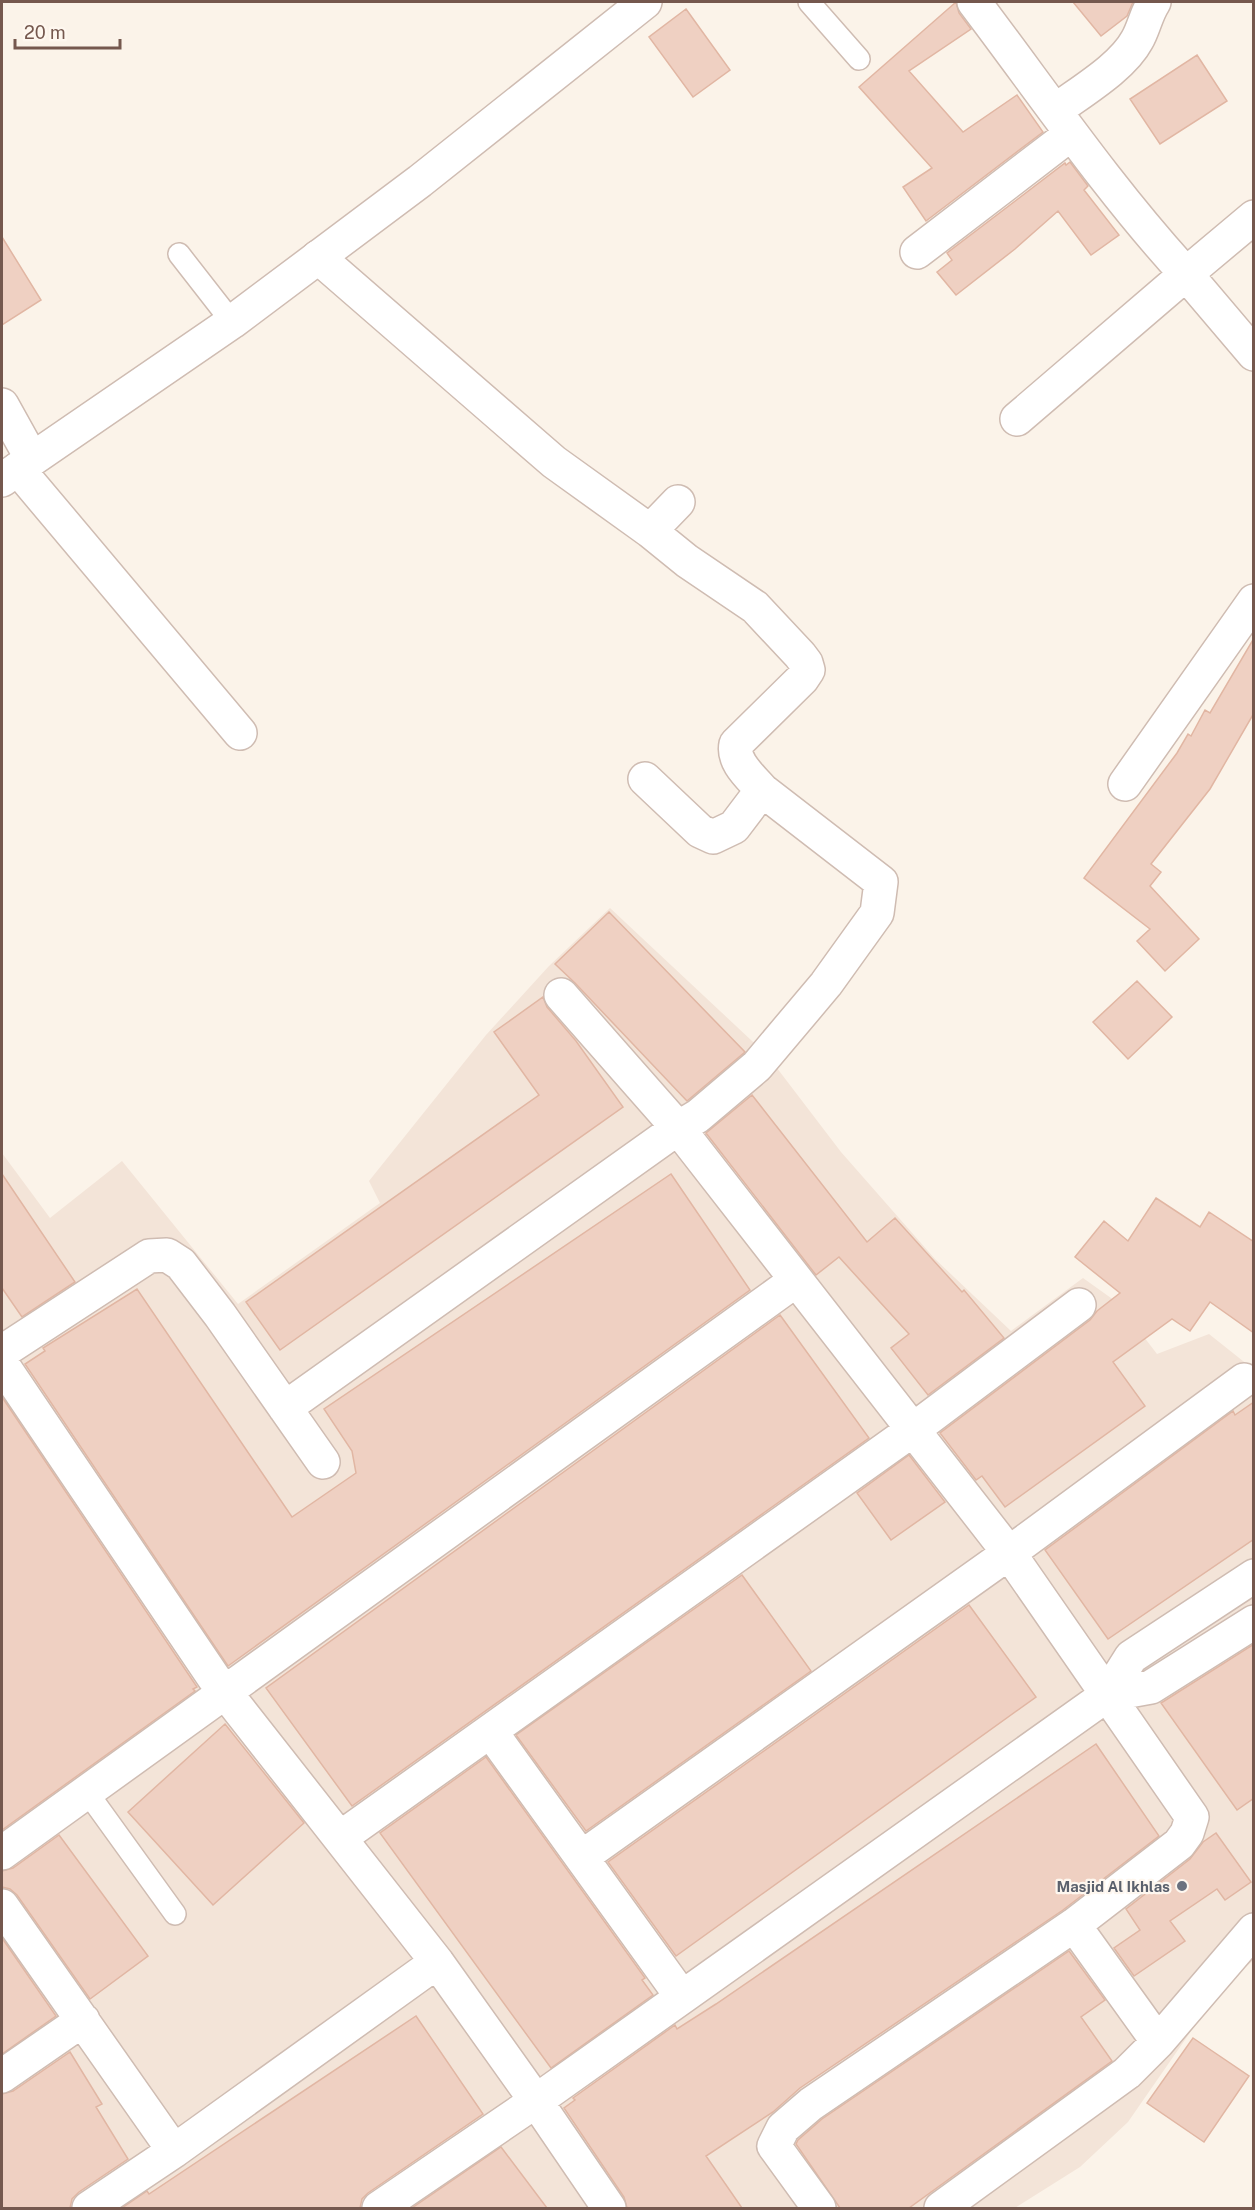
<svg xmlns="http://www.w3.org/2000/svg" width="1255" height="2210" viewBox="0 0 1255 2210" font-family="'Public Sans',sans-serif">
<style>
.residential{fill:#f3e4d8}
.building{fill:#efd0c2;stroke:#e1b6a3;stroke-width:1.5}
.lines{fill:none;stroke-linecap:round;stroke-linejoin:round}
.service-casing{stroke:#cfbcb2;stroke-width:24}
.minor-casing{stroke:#cfbcb2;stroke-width:36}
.tertiary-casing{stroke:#cfbcb2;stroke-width:36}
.service{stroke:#fff;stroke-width:21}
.minor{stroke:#fff;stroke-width:33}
.tertiary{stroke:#fff;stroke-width:33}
.worship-dot{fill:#6b7280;stroke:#fef7ef;stroke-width:2}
.labels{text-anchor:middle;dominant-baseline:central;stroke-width:4.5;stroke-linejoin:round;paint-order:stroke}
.worship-label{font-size:15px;font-weight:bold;fill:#5b616d;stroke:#fef7ef;text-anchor:end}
</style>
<rect width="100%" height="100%" fill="#fbf3e9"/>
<path class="residential" d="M610 908 767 1055 841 1152 935 1259 1011 1331 1083 1278 1118 1303 1157 1354 1209 1334 1253 1369V1961L1223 1985 1128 2122 1080 2167 1015 2208H2V1153L50 1218 122 1161 238 1304 380 1203 369 1181 486 1035 549 966Z"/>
<path class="building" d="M956 2 959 13 971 29 909 71 963 132 1017 95 1043 132 926 221 903 187 932 168 859 87Z
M1073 2H1133L1127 16 1101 36Z
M686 9 730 70 693 97 649 37Z
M1197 55 1227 101 1160 144 1130 99Z
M1070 162 1088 186 1084 190 1119 235 1091 255 1058 211 1015 249 956 295 937 272 952 260 947 253 1065 163 1066 165Z
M2 237 41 300 2 325Z
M1254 638V713L1210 789 1151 864 1161 872 1150 886 1199 939 1165 971 1137 941 1150 929 1084 878 1177 753 1188 734 1191 736 1205 710 1210 713Z
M609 912 745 1052 687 1101 575 983 555 964Z
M1137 981 1172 1017 1128 1059 1093 1022Z
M543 997 547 1007 576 1041 623 1107 280 1350 246 1302 539 1095 494 1032Z
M752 1095 867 1242 895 1218 962 1292 964 1290 1004 1338 928 1395 891 1348 909 1334 839 1257 816 1275 706 1133Z
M2 1174 75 1282 22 1317 2 1288Z
M671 1174 750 1290 228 1666 25 1364 45 1351 43 1348 137 1289 292 1517 356 1473 352 1451 324 1409Z
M1156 1198 1200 1227 1209 1212 1254 1242V1333L1210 1302 1190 1331 1172 1319 1113 1362 1145 1406 1005 1507 982 1476 976 1480 940 1433 1090 1320 1097 1311 1120 1293 1075 1257 1104 1221 1128 1241Z
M780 1315 869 1438 352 1806 266 1688Z
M2 1397 197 1687 193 1689 195 1691 2 1830Z
M1254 1402V1539L1108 1639 1045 1550 1233 1411 1235 1415Z
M909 1455 945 1502 891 1540 857 1493Z
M742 1575 811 1671 586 1831 516 1735Z
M969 1605 1036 1697 676 1956 608 1862Z
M1254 1644V1798L1237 1810 1161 1703Z
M225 1724 304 1823 213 1905 128 1812Z
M1096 1744 1159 1836 1063 1910 800 2088 773 2112 706 2156 742 2208H627L624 2197 564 2108 575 2100 573 2098 675 2025 677 2029 716 2004Z
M486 1757 645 1978 642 1980 653 1995 551 2068 380 1833Z
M1216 1833 1251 1882 1225 1900 1217 1889 1170 1921 1185 1941 1134 1976 1114 1948 1140 1930 1126 1909 1190 1859 1203 1842Z
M59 1835 148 1956 90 1999 17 1895 10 1889 2 1887V1871L13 1868Z
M2 1938 56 2016 2 2054Z
M1069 1951 1105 2000 1081 2017 1112 2061 909 2208H840L796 2144 798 2140 822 2119Z
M416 2016 483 2114 368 2193 362 2199 360 2208H122L147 2191 149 2194Z
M1193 2038 1249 2076 1204 2142 1147 2103Z
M70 2052 102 2104 96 2107 128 2159 79 2192 72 2199 70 2208H2V2094L13 2091Z
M501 2147 547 2208H412Z"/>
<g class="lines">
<defs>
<path id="service" d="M809 2 859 59
M179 254 232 322
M87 1792 175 1914"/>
<path id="minor" d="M974 2C1043 93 1108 189 1186 274L1254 217
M1055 111C1080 92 1122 68 1137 40 1144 28 1146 14 1154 2
M917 252 1071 134
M318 257 554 462 650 531 678 502
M2 405 32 459
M1017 419 1186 274 1254 354
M18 469 240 733
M645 779 700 831 713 837 734 827 762 790C751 777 732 762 736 744L802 679 808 670 806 663 800 655 755 607 687 561 650 531
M1125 784 1254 601
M561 995 678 1128 1009 1553 1192 1817 1187 1833 1179 1844 1074 1925 811 2104 783 2128 774 2146 819 2208
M2 1352 149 1256 167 1255 181 1264 220 1315 323 1462
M2 1364 214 1678 437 1962 536 2101 609 2208
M285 1408 678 1128 698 1116 757 1066 826 984 877 913 881 882 762 790
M1107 1695 1151 1687 1254 1622
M491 1732 682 1997
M340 1838 914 1429 1079 1305
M2 1853 795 1281
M582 1857 1009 1553 1244 1380
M2 1906 174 2151
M1074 1925 1158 2042
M2 2076 83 2020
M89 2208 174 2151 437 1962
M379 2208 536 2101 1107 1695 1131 1657 1254 1576
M941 2208 1127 2073 1158 2042 1254 1930"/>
<path id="tertiary" d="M2 480 232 322 420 181 645 2"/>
</defs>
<use href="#service" class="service-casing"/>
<use href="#minor" class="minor-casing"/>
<use href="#tertiary" class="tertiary-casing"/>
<use href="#service" class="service"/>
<use href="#minor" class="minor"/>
<use href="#tertiary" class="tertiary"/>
</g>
<circle class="worship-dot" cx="1182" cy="1886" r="6"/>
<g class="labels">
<g class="worship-label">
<text x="1170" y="1886">Masjid Al Ikhlas</text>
</g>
</g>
<rect width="1255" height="2210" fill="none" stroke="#75584e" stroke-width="6"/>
<path d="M15 39v9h105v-9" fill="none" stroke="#75584e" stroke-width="3"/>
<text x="24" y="39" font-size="18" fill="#75584e" stroke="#fef7ef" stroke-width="4.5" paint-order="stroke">20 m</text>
</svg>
